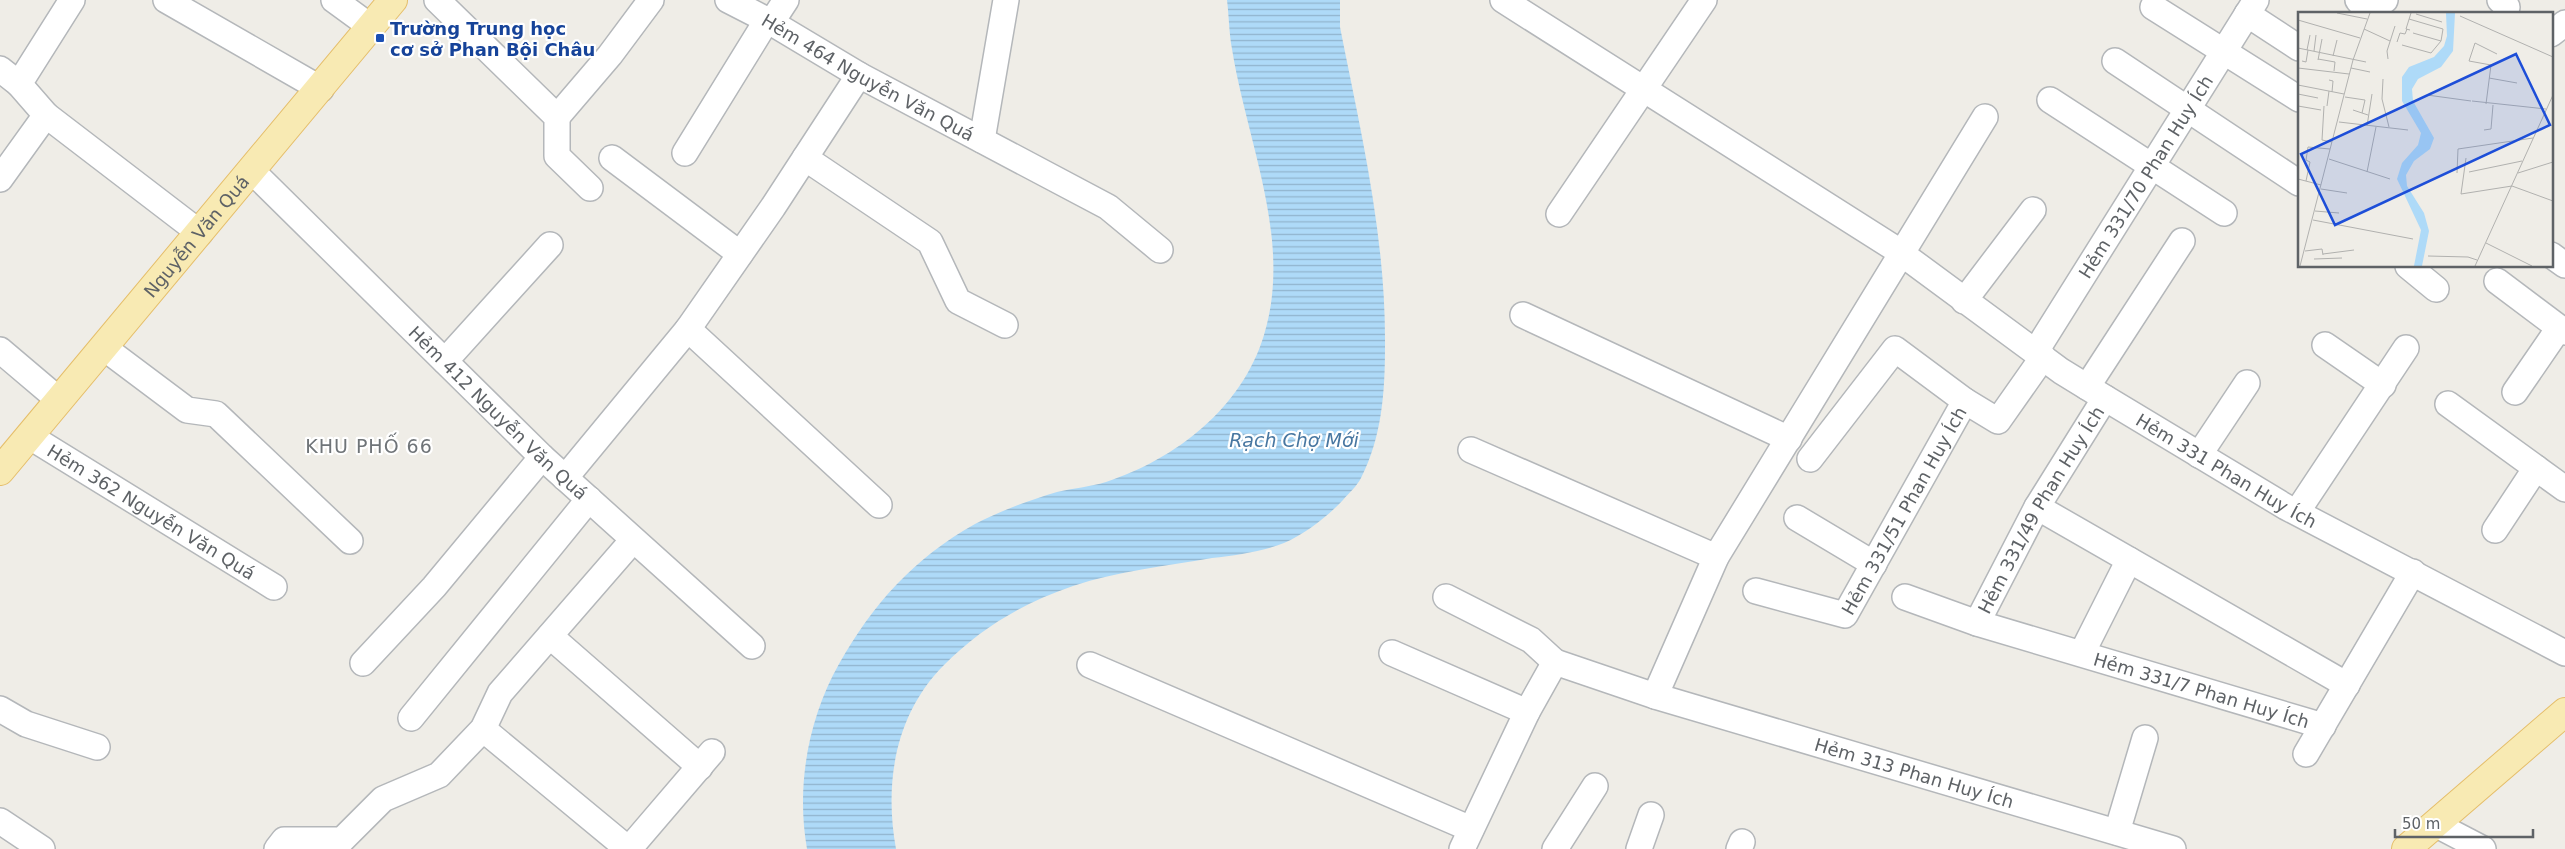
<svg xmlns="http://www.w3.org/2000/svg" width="2565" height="849" viewBox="0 0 2565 849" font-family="'DejaVu Sans',sans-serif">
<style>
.water{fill:url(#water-rules)}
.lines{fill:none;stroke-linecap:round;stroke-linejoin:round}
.minor-casing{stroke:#b4b7ba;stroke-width:28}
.major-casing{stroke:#e5be6a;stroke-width:30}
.minor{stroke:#fff;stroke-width:25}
.major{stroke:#f8eab3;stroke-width:28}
.transit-dot{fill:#1a4fb4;stroke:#fff;stroke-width:2}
.labels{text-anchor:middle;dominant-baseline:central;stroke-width:4.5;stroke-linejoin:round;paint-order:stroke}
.transit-label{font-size:18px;font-weight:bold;fill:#164399;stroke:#fff;text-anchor:start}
.street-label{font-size:18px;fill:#5e6266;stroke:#fff}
.water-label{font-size:19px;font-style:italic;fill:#4877a1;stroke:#fff}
.neighbourhood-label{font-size:19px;letter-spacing:1px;fill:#6f7478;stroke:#fff}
.inset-road{fill:none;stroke:#b1b1af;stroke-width:1}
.view{fill:#1d4ed8;fill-opacity:0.15;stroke:#1d4ed8;stroke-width:2.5}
.inset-edge{fill:none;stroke:#5e6266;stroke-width:2.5}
</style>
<defs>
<pattern id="water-rules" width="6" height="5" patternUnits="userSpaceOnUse" patternTransform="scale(1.25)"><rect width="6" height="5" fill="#aedaf8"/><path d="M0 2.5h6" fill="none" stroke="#91b4cd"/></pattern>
</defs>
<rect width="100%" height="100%" fill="#efede7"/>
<path class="water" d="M1227 0H1340V27C1361 133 1386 237 1385 346 1385 392 1382 437 1361 478 1357 486 1349 493 1343 500 1327 517 1305 534 1284 543 1261 552 1236 555 1212 558 1165 566 1118 571 1073 586 1023 603 981 628 944 665 895 714 884 783 896 849H807C796 786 808 719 839 664 873 604 914 558 975 524 1000 511 1030 500 1057 492 1073 488 1090 487 1106 482 1176 459 1242 408 1264 335 1293 240 1247 143 1232 49 1229 33 1229 16 1227 0Z"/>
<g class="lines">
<defs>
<g id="minor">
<path d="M166 0 321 89"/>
<path d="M334 0 371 27"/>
<path d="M437 0 557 117V156L590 188"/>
<path id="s1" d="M728 0 767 20 859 75 1108 207 1160 250"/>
<path d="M1503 0 1902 253"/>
<path d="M2358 0 2368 12 2385 0"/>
<path d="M2500 0 2507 7"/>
<path d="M2153 7 2299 99"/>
<path d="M2247 14 2299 48"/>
<path d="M771 23 786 0"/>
<path d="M2551 34 2565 23"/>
<path d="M2115 61 2299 183"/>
<path d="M0 69 19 84"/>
<path d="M2050 100 2224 213"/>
<path d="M46 115 200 233"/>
<path d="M557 117 610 55 651 0"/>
<path d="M982 140 1006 0"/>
<path d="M685 153 767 20"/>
<path d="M612 158 740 254"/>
<path d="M805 158 930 242 958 301 1005 325"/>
<path id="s2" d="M252 171 542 457 752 646"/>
<path d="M0 179 46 115 19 84 72 0"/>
<path d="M1559 214 1704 0"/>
<path d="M2551 255 2565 265"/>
<path id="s3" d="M1909 259 2061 371 2105 398 2286 507 2565 653"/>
<path d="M2408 266 2436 289"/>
<path d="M2497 281 2565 332"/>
<path d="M1964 301 2033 210"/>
<path d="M1523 315 1789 439"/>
<path d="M688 329 879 505"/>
<path d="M2325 345 2383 385"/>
<path d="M103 347 187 410 216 414 350 541"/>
<path d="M0 350 59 400"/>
<path id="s4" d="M2036 351 2256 0"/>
<path d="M445 361 550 245"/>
<path d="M2087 387 2182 241"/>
<path d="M2515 392 2559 328"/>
<path d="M2448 404 2565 489"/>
<path id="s5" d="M29 436 274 587"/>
<path d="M1471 450 1716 557"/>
<path d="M2199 455 2247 383"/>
<path d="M1810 459 1895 349 1965 401"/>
<path d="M565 478 688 329 773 207 859 75"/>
<path d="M2037 507 2347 685"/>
<path d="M2297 512 2406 348"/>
<path d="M1797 518 1874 564"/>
<path d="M2495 530 2536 468"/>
<path id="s6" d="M1756 591 1845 615 1965 401 1998 421 2043 357"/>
<path d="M1446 597 1531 640 1555 662"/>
<path id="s7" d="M1905 597 1977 623 2323 726"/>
<path id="s8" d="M1977 623 2037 507 2105 398"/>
<path d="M550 636 700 767"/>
<path d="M1392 653 1527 712"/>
<path d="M2082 653 2129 560"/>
<path d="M363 663 434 587 542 457"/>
<path d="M1090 665 1471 829"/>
<path d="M1655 696 1716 557 1985 117"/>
<path d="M0 709 26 724 97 747"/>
<path d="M411 718 589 499"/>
<path d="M483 729 628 849"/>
<path d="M2306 754 2413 572"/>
<path d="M0 821 42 849"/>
<path d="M2435 824 2483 849"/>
<path d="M2117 832 2145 738"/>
<path d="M277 849 284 840H342L383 799 439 775 483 729 500 693 633 540"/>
<path d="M629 849 712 752"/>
<path id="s9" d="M1462 849 1527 712 1555 662 1655 696 2173 849"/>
<path d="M1555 849 1595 786"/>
<path d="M1639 849 1651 815"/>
<path d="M1739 849 1742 842"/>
</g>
<g id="major">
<path id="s10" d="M0 471 393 0"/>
<path d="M2406 849 2565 712"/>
</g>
</defs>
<use href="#minor" class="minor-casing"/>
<use href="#major" class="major-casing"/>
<use href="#minor" class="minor"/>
<use href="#major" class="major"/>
</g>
<rect class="transit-dot" x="375" y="33" width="10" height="10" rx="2.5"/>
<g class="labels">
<g class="transit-label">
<text x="390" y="28">Trường Trung học<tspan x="390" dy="21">cơ sở Phan Bội Châu</tspan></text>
</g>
<g class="street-label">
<text stroke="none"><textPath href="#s1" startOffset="160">Hẻm 464 Nguyễn Văn Quá</textPath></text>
<text stroke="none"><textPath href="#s4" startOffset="206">Hẻm 331/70 Phan Huy Ích</textPath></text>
<text stroke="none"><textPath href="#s10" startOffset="306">Nguyễn Văn Quá</textPath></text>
<text stroke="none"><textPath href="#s2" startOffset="345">Hẻm 412 Nguyễn Văn Quá</textPath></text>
<text stroke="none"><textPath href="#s3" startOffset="382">Hẻm 331 Phan Huy Ích</textPath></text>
<text stroke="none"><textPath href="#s6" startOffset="212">Hẻm 331/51 Phan Huy Ích</textPath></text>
<text stroke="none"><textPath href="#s8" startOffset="130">Hẻm 331/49 Phan Huy Ích</textPath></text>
<text stroke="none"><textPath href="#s5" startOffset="144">Hẻm 362 Nguyễn Văn Quá</textPath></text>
<text stroke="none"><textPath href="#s7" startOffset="311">Hẻm 331/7 Phan Huy Ích</textPath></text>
<text stroke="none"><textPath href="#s9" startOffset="585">Hẻm 313 Phan Huy Ích</textPath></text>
</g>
<g class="water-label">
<text x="1294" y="440">Rạch Chợ Mới</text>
</g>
<g class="neighbourhood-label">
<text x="369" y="446">KHU PHỐ 66</text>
</g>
</g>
<g transform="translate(2298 12)">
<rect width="255" height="255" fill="#efede7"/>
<path d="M148 1H157L155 39 143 55 120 67 114 77 115 89 136 126 132 137 116 149 108 163 109 174 126 201 131 219 124 254H116L123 218 99 167 104 151 120 133 123 121 104 89V65L111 55 136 45 146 34 149 24Z" fill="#aedaf8"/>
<path class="inset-road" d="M39 1 69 7M118 2 144 10M162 4 255 45M0 8 62 26M66 17 92 29M112 18 108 17 113 1M115 21 143 29M99 30 102 21 107 22 109 17M104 33 133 41 143 29 145 17 111 7M0 36 68 50M9 38 12 23M16 39 18 23M35 44 39 28M20 47 37 50 36 59M90 47 89 39 97 14M20 48 24 27M4 49 8 50 10 38M0 56 51 62M53 56 72 60M191 66 219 71M85 67 84 87 91 115M31 68 35 69 34 80M0 73 46 82M0 82 20 86M129 83 173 89M47 85 67 88 64 101M174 89 248 97M188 92 193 53 171 49 177 31 199 42M0 94 23 98M26 94 24 128 34 130M29 94 31 79M55 98 70 103M41 110 110 118M69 114 74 82M186 118 193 117 195 93M168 146 163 182 214 174 255 189M31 147 92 167M69 160 78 115M171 160 224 149M159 161 160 137 235 126M220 161 255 150M0 167 23 173M8 169 12 150 8 148 10 135 32 137M23 177 49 181M17 199 41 201M15 208 115 227M188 231 234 254M7 239 24 237 25 243M25 242 56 238M130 244 170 245 179 248M16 247 44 246M2 254 55 48 72 1M177 254 255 83"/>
<path class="view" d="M218 42 252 113 37 213 3 142Z"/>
<rect width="255" height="255" class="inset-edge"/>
</g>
<path d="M2395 829v8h138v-8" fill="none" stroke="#5e6266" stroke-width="2.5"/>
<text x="2402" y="829" font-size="15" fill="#5e6266" stroke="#ffffff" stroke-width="4" paint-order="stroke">50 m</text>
</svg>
